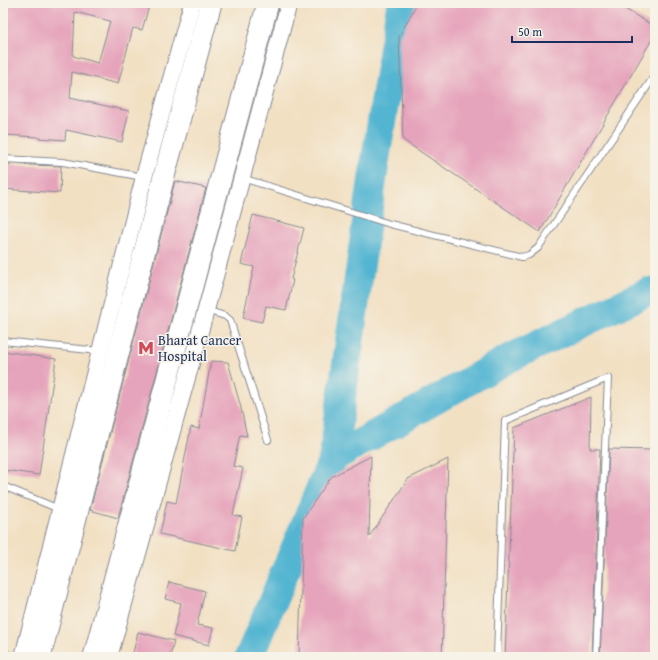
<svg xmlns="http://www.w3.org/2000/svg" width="658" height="660" viewBox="0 0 658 660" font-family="'Gentium Book Plus',serif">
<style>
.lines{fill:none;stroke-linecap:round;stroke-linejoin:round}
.river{stroke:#53b5d2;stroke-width:29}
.building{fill:#e6a4bc;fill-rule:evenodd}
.service-casing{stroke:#868890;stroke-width:8}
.minor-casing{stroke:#868890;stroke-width:15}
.tertiary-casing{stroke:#868890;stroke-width:18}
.trunk-casing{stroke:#868890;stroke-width:23}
.service{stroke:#fff;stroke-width:6}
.minor{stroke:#fff;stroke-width:13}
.tertiary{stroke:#fff;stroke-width:16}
.trunk{stroke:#fff;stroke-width:21}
.labels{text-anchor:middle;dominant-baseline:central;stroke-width:3;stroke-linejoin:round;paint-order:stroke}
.poi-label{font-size:14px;fill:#1b2f5e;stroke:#f7f3e8;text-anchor:start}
</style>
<rect width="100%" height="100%" fill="#f7f3e8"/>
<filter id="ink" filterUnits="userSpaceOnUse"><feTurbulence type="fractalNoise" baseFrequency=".025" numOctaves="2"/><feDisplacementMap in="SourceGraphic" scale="8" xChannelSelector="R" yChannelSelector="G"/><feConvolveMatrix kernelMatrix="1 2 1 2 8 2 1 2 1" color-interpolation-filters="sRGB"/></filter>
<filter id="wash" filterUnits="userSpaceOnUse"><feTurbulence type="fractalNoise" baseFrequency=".012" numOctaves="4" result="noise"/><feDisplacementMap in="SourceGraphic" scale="16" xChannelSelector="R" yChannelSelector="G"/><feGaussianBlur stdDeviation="0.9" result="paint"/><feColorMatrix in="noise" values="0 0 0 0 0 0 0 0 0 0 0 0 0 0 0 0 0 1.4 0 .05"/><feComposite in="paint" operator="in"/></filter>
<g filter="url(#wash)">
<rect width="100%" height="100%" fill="#f2e0c3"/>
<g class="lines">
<path class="river" d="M401 3 375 162 333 458 506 360 647 292 655 291
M249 657 333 458"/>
</g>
<g id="blocks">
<path class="building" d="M3 3H150L142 30 133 28 118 84 72 72 70 98 129 111 122 142 66 130 65 140 38 138V137L3 135ZM75 12 110 21 98 63 73 56Z
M417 3H615L655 27V34L540 232 403 140 399 37Z
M3 164 61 166 60 193 3 189Z
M175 181 206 188 118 518 90 510Z
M253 215 304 228 291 279 293 280 286 310 266 306 262 322 243 318 254 267 241 264Z
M3 351 56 359 39 475 3 470Z
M211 361 228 362 240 404 247 436 240 435 233 466 243 468 233 515 242 517 235 551 160 534 167 501 176 503 191 427 199 429Z
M591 397 590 449H600L592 657H505L514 428Z
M609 449 655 450V657H600Z
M371 456 369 537 408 479 448 459 442 657H299L303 518 331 477Z
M169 582 205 591 197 625 213 628 209 645 173 636 181 603 165 599Z
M138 632 174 641 170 657H132Z"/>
</g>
</g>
<g filter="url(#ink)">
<use href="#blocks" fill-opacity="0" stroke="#868890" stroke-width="1"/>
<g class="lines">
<defs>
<path id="service" d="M3 159 63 162 143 177
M242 178 390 224 522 257 529 255 538 248 655 75
M206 310 225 316 230 320 268 440
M3 341 99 351
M3 486 59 509
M497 657 505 421 608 378 596 657"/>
<path id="minor" d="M3 655 5 657"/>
<path id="tertiary" d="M23 657 144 177 192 3
M109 657 206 310 289 3"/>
<path id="trunk" d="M40 657 163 180 211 3
M94 657 169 372 268 3"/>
</defs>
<use href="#service" class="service-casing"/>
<use href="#minor" class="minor-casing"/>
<use href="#tertiary" class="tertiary-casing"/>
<use href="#trunk" class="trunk-casing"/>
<use href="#service" class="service"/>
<use href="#minor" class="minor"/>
<use href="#tertiary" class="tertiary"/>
<use href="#trunk" class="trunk"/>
</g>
</g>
<defs>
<symbol id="metro-bare" viewBox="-9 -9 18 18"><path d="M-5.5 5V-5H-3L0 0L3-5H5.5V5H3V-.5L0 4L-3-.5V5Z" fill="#d1495b" stroke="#f7f3e8" stroke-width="2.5" paint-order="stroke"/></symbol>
</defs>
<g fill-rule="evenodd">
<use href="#metro-bare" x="135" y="337" width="22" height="22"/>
</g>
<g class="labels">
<g class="poi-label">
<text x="158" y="340">Bharat Cancer<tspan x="158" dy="16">Hospital</tspan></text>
</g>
</g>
<rect width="658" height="660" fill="none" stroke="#f7f3e8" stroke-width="16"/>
<path d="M512 36v6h120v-6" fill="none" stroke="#1b2f5e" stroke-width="2"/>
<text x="518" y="36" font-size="12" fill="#1b2f5e" stroke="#f7f3e8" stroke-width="3" paint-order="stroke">50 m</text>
</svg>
